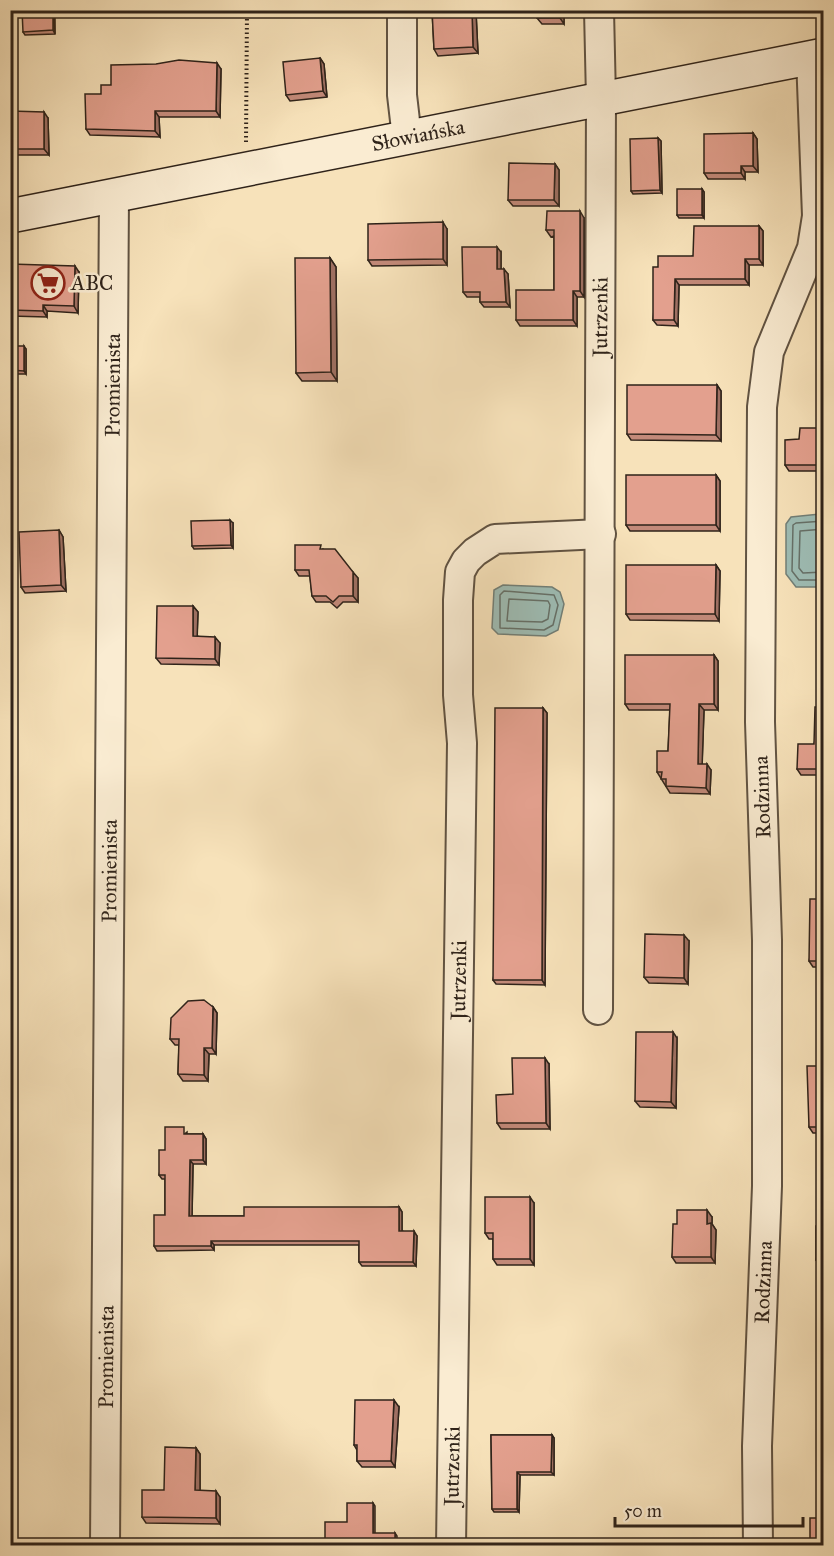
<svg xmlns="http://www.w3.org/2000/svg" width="834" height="1556" viewBox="0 0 834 1556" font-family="'IM FELL Great Primer',serif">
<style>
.water{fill:#9ebdb5;stroke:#727f77;stroke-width:1.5}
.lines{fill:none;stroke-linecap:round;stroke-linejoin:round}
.shore{stroke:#667068;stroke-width:1.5}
.street-casing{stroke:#615342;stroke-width:32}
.secondary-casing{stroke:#2f231a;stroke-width:36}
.path{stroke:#2f231a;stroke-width:4;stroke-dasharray:1.5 3;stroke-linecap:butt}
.street{stroke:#faecd2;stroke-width:28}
.secondary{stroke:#faecd2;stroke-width:33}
.wall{fill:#c38a7a;stroke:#2f231a;stroke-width:1.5}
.shaded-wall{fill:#9f7063;stroke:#2f231a;stroke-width:1.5}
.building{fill:#e3a08e;stroke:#2f231a;stroke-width:1.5}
.labels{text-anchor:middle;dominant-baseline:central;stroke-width:5;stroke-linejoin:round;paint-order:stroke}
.street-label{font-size:21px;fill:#2f231a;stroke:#faecd2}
.poi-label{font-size:21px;fill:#2f231a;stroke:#faecd2;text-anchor:start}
</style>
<rect width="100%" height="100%" fill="#f7e2ba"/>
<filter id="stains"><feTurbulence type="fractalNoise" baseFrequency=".00333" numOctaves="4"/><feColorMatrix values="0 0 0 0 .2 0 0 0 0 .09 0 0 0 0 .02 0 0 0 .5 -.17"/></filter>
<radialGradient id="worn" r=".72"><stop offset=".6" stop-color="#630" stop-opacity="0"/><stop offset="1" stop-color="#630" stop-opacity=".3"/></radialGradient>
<path class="water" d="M820 514 824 518 823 584 821 587H796L786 574V524L791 517Z
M503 585 552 587 560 592 564 604 558 630 546 636 498 634 492 628 494 590Z"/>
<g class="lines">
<path class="shore" d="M824 521 796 523 793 525 792 571 799 580H824
M824 529 800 531 799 568 803 573 824 572
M504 591 554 595 558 605 553 625 544 630 500 628V595Z
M509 599 548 601 550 605 548 619 542 622 507 621Z"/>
<defs>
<g id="street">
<path d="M402 10V95L407 138"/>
<path id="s1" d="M598 1010 601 99 599 10"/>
<path id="s2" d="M105 1546 114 196"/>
<path id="s3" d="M451 1546 462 743 458 695V600L460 572 466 561 475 552 495 539 601 534"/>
<path id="s4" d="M758 1546 757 1446 767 1186V940L760 722 762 407 769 352 812 248 817 216 811 57"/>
</g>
<g id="secondary">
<path id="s5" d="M10 216 824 55"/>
</g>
</defs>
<use href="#street" class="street-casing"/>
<use href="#secondary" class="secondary-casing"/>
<path class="path" d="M246 142 247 10"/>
<use href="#street" class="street"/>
<use href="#secondary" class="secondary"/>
</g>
<path class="wall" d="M159 10H200L201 16 162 15Z
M432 10H475L476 12 478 53 438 56 434 49Z
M537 10H564V24H542L537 18Z
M55 11V34L25 35 23 32Z
M320 58 324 64 327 97 290 101 286 95Z
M221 69 220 117H159L160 137 90 135 86 129 101 94 111 85Z
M10 111 48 118 49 155H10Z
M753 133 757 139 758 172H745V179H708L704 173Z
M658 138 661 141 662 193 633 194 631 191Z
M555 164 559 170V206H513L508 200Z
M702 189 704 192V218H679L677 215Z
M584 218V297H577V326H520L516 320 554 290V236L551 237 546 230Z
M759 226 763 231V265H749V285H679L678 326 657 325 653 320 658 267 693 256Z
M447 229V265L372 266 368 260Z
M501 252V269L508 274 510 307H484L480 302V297H467L463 292Z
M330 258 336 267 337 381H302L296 373Z
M10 264 79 272 78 313 47 311V317L10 316Z
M10 346 26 349V374H10Z
M717 385 721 391V441L631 440 627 434Z
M819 428 823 434 824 471H789L785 465 799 439Z
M716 475 720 481V531H630L626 525Z
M233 523V548L194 549 192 546Z
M59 530 63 537 66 591 25 593 21 587Z
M323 549 358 578V602H343L337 608 330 602H316L312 596 310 576H299L295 570Z
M716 565 720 571 719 621 630 620 626 614Z
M193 606 198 612 197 636 220 643 219 665 161 664 156 658Z
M714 655 718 661V710H704L702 764 711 770 710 794 670 793 657 772 668 751 670 710H629L625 704Z
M824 707V775H801L797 769 814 744Z
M543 708 547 713 545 985 496 984 493 980Z
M824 899V967H813L809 961Z
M689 941 688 984 649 983 644 977Z
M213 1007 217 1013 216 1054H209L208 1081H183L178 1074 179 1045H175L170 1039Z
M677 1038 676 1108 640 1107 635 1101Z
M824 1063V1133H813L809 1127 820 1066Z
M549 1064 550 1129H501L497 1123 513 1094Z
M187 1132V1134H203L206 1139V1164H193L192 1216H244L399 1207 402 1212V1231L417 1236 416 1266H362L359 1262V1245H214V1250L157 1251 154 1246 165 1215V1179H162L159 1175 165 1150Z
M10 1189 12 1191V1206L15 1211V1249H10Z
M534 1203V1265H497L493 1259V1239H489L485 1233Z
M712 1217V1224L716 1230 715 1263H676L672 1257 677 1224Z
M824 1227V1263H818L816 1260Z
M399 1407 395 1467H362L357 1461V1450L354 1445Z
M491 1435H552L554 1438V1475H520L519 1512H494L492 1509Z
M196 1448 200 1454V1491L220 1497V1524L146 1523 142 1517 164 1490Z"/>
<path class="shaded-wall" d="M53 10H54L55 34 53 30Z
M472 10H475L476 12 478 53 473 47Z
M560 10H564V24L560 18Z
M320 58 324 64 327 97 323 91Z
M217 63 221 69 220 117 216 111Z
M155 111 159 117 160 137 155 131Z
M44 112 48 118 49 155 44 149Z
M753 133 757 139 758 172 753 166Z
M658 138 661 141 662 193 660 190Z
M555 164 559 170V206L554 200Z
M741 166 745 172V179L741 173Z
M702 189 704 192V218L702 215Z
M580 211 584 218V297L580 291Z
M443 222 447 229V265L443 259Z
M759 226 763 231V265L759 259Z
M497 247 501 252V274L497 269Z
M330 258 336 267 337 381 331 372Z
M745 259 749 265V285L745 279Z
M75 266 79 272 78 313 74 306Z
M504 269 508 274 510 307 506 302Z
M675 279 679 285 678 326 674 320Z
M573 291 577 297V326L573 320Z
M43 305 47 311V317L43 311Z
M24 346 26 349V374L24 371Z
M717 385 721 391V441L716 435Z
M819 428 823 434V446L819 440Z
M716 475 720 481V531L716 525Z
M230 520 233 523V548L231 545Z
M59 530 63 537 66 591 61 585Z
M716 565 720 571 719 621 715 614Z
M353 572 358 578V602L353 596Z
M193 606 198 612 197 643 193 636Z
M215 637 220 643 219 665 215 659Z
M714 655 718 661V710L714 704Z
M699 704 704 710 702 770 698 764Z
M543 708 547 713 545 985 542 980Z
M707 764 711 770 710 794 706 788Z
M684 935 689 941 688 984 684 978Z
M213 1007 217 1013 216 1054 212 1048Z
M673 1032 677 1038 676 1108 671 1102Z
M204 1048 209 1054 208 1081 204 1075Z
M545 1058 549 1064 550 1129 546 1123Z
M203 1134 206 1139V1164L203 1160Z
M190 1160 193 1164 192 1220 189 1216Z
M10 1189 12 1191V1206L15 1211V1249L10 1243Z
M530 1197 534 1203V1265L530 1259Z
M399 1207 402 1212V1236L399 1231Z
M707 1210 712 1217V1224L716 1230 715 1263 711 1257 707 1224Z
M414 1231 417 1236 416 1266 413 1262Z
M211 1241 214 1245V1250L211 1246Z
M394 1400 399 1407 395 1467 391 1461Z
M552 1435 554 1438V1475L551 1472Z
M196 1448 200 1454V1497L195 1490Z
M517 1472 520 1475 519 1512 517 1509Z
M216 1491 220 1497V1524L216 1518Z
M373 1503 375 1506V1536L373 1533Z
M395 1533 397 1536V1545H395Z"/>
<path class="building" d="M22 10H53V30L23 32Z
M159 10H198V11H159Z
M432 10H472L473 47 434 49Z
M537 10H560V18H537Z
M320 58 323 91 286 95 283 62Z
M179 60 217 63 216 111H155V131L86 129 85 94H101V85H111V65L156 64Z
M10 111 44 112V149H10Z
M753 133V166H741V173H704V134Z
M658 138 660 190 631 191 630 139Z
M509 163 555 164 554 200H508Z
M677 189H702V215H677Z
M547 211H580V291H573V320H516V290H554V230H546Z
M443 222V259L368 260V224Z
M694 226H759V259H745V279H675L674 320H653V267H658V256H693Z
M462 247H497V269H504L506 302H480V292H463Z
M295 258H330L331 372 296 373Z
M10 264 75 266 74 306 43 305V311L10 310Z
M10 346H24V371L10 370Z
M627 385H717L716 435 627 434Z
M800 428H819V440H824V465H785V440L799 439Z
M626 475H716V525H626Z
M230 520 231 545 192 546 191 521Z
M59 530 61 585 21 587 19 532Z
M295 545H321L320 549H335L353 572V596H339L333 602 326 596H312L309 570H295Z
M626 565H716L715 614H626Z
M157 606H193V636L215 637V659L156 658Z
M625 655H714V704H699L698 764H707L706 788 666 786V779H661L662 772H657V751H668L670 704H625Z
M815 707H824V769H797L798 744H814Z
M495 708H543L542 980H493Z
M810 899H824V961H809Z
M645 934 684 935V978L644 977Z
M204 1000 213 1007 212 1048H204V1075L178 1074 179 1039H170L171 1018 188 1001Z
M636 1032H673L671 1102 635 1101Z
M512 1058H545L546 1123H497L496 1095 513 1094Z
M824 1063V1127H809L807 1066H820Z
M165 1127H184V1134H203V1160H190L189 1216H244V1207H399V1231H414L413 1262H359V1241H211V1246H154V1215H165V1175H159V1150H165Z
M485 1197H530V1259H493V1233H485Z
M677 1210H707V1224L711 1223V1257H672L673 1224H677Z
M816 1226 824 1227V1260H816Z
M355 1400H394L391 1461H357V1445H354Z
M491 1435H552L551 1472H517V1509H492Z
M165 1447 196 1448 195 1490 216 1491V1518L142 1517V1490H164Z
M823 1458H824V1545H810V1518H821Z
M347 1503H373V1533H395V1545H325V1522H347Z"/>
<defs>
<symbol id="supermarket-ring" viewBox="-11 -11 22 22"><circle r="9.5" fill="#faecd2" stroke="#8f2418" stroke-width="1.5"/><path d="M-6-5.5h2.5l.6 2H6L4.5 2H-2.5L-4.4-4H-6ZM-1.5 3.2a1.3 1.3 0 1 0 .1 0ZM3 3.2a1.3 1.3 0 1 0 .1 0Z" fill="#8f2418"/></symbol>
</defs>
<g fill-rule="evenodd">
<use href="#supermarket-ring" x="29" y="264" width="38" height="38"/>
</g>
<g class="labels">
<g class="street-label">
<text stroke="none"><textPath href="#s5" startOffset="416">Słowiańska</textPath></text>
<text stroke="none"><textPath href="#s1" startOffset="693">Jutrzenki</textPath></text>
<text stroke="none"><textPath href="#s2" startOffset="1161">Promienista</textPath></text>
<text transform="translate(762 797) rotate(-92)">Rodzinna</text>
<text stroke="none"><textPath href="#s2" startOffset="675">Promienista</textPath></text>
<text stroke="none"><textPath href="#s3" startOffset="566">Jutrzenki</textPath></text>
<text stroke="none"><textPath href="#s4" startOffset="264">Rodzinna</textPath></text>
<text stroke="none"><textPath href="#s2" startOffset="189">Promienista</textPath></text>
<text stroke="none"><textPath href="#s3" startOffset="80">Jutrzenki</textPath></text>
</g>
<g class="poi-label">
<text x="71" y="283">ABC</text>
</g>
</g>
<rect width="834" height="1556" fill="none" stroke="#f7e2ba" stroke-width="36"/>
<rect x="12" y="12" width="810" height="1532" fill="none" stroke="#2f231a" stroke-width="3"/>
<rect x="18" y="18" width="798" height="1520" fill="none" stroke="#2f231a" stroke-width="1.5"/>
<path d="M615 1517v9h188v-9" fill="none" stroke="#2f231a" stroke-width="3"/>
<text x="624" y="1517" font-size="18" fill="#2f231a" stroke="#faecd2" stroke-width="4.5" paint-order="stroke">50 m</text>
<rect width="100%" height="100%" filter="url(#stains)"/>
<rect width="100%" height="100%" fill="url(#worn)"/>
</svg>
